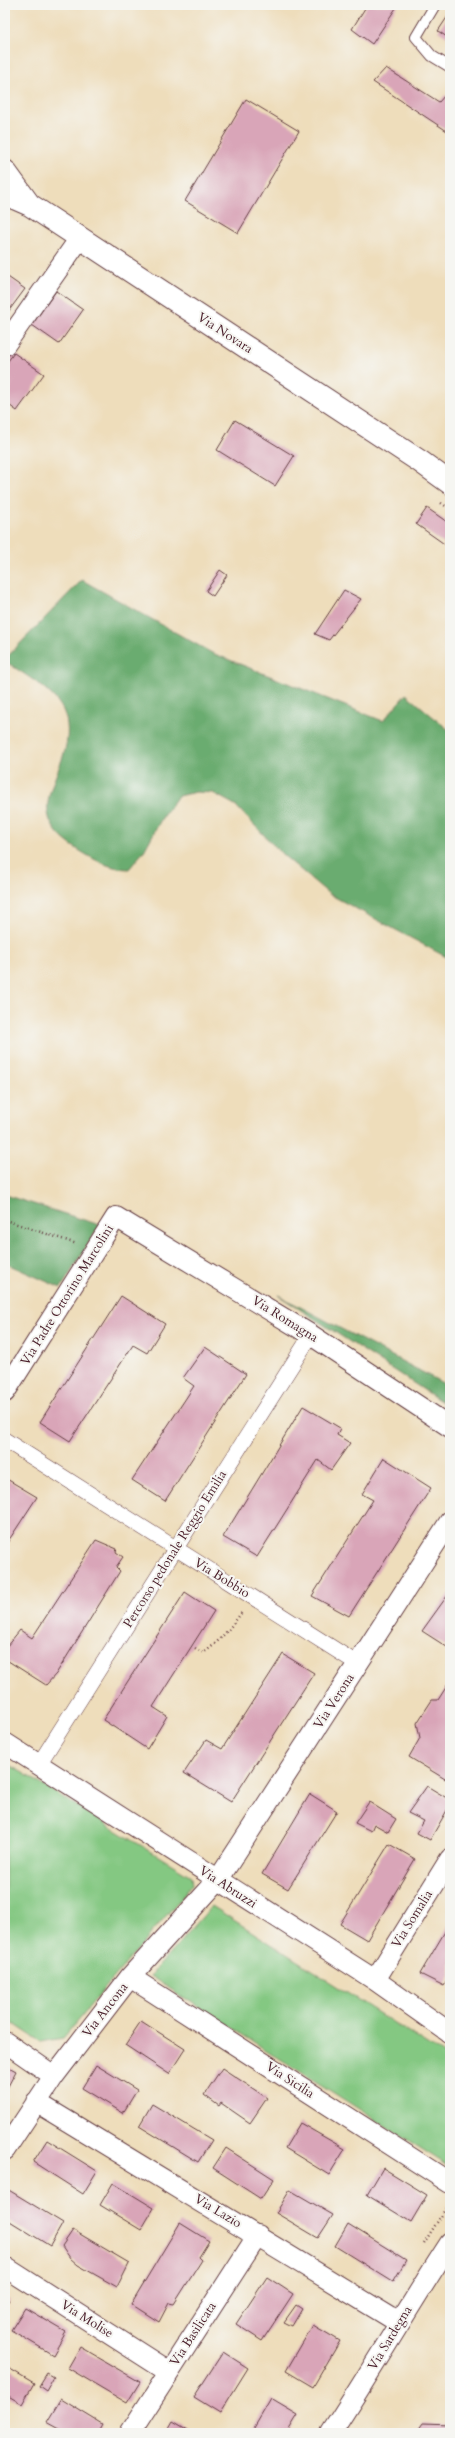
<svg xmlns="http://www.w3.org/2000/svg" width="455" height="2438" viewBox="0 0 455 2438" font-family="Cardo,serif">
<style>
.green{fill:#84c882;stroke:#677456}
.forest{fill:#6bac70;stroke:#5a664e}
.building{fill:#d9a5b8}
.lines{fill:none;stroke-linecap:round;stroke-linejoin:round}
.service-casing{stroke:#633c41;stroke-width:12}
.pedestrian-casing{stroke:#633c41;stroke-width:16}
.minor-casing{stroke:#633c41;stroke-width:22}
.tertiary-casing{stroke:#633c41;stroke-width:24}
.path{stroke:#633c41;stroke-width:2.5;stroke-dasharray:1 3;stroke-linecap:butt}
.service{stroke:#fff;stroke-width:10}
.pedestrian{stroke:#fff;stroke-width:15}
.minor{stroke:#fff;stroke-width:20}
.tertiary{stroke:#fff;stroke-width:22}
.labels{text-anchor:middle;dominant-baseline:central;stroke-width:4;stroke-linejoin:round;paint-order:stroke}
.street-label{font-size:13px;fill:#4a1f2b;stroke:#f6f6f2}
</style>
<rect width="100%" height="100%" fill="#f6f6f2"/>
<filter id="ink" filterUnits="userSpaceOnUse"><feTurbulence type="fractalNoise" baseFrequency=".025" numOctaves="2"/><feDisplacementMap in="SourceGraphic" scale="8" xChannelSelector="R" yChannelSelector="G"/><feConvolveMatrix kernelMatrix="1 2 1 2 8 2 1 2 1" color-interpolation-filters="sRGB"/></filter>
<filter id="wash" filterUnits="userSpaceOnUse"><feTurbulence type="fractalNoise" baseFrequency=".012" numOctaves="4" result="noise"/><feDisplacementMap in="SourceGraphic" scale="16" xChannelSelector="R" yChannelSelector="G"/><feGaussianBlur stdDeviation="0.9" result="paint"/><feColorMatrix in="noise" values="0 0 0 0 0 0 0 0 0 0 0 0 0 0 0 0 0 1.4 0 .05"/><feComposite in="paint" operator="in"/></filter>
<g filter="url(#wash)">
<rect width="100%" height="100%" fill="#edb"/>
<path class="green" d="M5 1762 191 1876 192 1885 63 2038 41 2042 5 2018Z
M212 1906 450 2059V2167L150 1976Z"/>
<path class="forest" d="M82 580 212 653 383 721 406 694 450 731V959L329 894 283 855 235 805 213 793 196 792 178 796 163 816 144 851 129 869C109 869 93 859 77 849 10 807 81 768 65 715 57 691 24 675 5 661V659Z
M5 1195 100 1225 61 1288 5 1263Z
M278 1295 450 1387V1407Z"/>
<g id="blocks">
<path class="building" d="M367 5H398L372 44 352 29Z
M450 13V39L438 31Z
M386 68 439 102 445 95 450 99V133L373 82Z
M246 99 299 131 238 233 185 201Z
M5 275 25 289 5 316Z
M56 291 83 310 59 344 32 325Z
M14 353 44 374 17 411 5 402V365Z
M235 420 294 456 275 486 217 450Z
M427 508 450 524V548L416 524Z
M220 570 227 575 213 596 206 591Z
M344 590 361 599 329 640 315 634Z
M121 1296 165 1324 147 1353 133 1345 70 1441 40 1422Z
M205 1347 246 1374 165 1501 132 1480 194 1386 183 1378Z
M303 1406 340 1428 337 1435 350 1443 331 1470 318 1460 257 1557 223 1537Z
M384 1458 431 1488 349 1616 312 1596 373 1500 362 1494Z
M5 1478 37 1497 5 1546Z
M96 1540 117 1549 116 1552 123 1557 116 1567 120 1571 56 1674 46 1685 5 1659 6 1647 20 1630 32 1638Z
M185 1592 214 1611 153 1707 167 1716 147 1749 103 1720Z
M450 1592V1649L422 1631Z
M283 1654 314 1673 231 1802 184 1773 206 1740 222 1749Z
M450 1681V1771L445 1779 409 1757 420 1738 417 1723 432 1700H438Z
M427 1786 450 1800V1805L430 1840 417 1833 424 1821 408 1813Z
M310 1794 337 1811 288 1889 262 1874Z
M369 1802 396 1819 388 1832 374 1824 371 1831 355 1823Z
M389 1844 415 1859 367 1940 340 1924Z
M450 1923V1976L444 1986 420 1974Z
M141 2021 185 2049 169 2074 125 2045Z
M5 2065 16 2071 5 2092Z
M96 2065 137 2090 123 2113 82 2088Z
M222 2068 267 2098 250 2123 221 2103 219 2106 204 2095Z
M152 2104 212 2140 198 2162 139 2126Z
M300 2123 345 2149 329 2175 285 2148Z
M47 2140 97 2171 83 2194 33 2162Z
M226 2148 274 2179 261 2199 213 2168Z
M383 2168 427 2195 411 2222 367 2195Z
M113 2183 154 2208 141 2230 100 2205Z
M7 2189 63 2223 50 2246 5 2218Z
M290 2190 333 2215 318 2238 276 2213Z
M180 2223 209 2241 199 2257 202 2260 174 2304 169 2303 159 2322 131 2304Z
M348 2224 406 2260 393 2282 335 2246Z
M73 2230 129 2263 117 2287 78 2265 70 2258 62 2246Z
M267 2277 293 2294 262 2341 236 2324Z
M5 2297 9 2300 5 2306Z
M296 2305 302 2309 292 2326 284 2322Z
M25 2308 66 2332 53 2355 11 2330Z
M313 2325 340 2341 313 2387 286 2371Z
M80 2347 140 2382 127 2403 68 2368Z
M223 2352 248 2368 220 2413 194 2397Z
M5 2366 34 2383 22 2404 5 2394Z
M47 2373 54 2377 46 2391 39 2386Z
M61 2399 102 2424 97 2433H67L47 2422Z
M271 2399 298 2415 287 2433H251Z
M173 2421 193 2433H166Z
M423 2423 449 2424 450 2433H416Z"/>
</g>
</g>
<g filter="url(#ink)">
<use href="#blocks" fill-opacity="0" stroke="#633c41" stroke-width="1"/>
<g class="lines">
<defs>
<path id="service" d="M435 5 416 37 432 56 450 67"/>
<path id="pedestrian" d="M5 1440 358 1664
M39 1764 311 1335"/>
<path id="minor" d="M5 345 80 238
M5 1392 116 1217 311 1335 450 1427
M5 1743 375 1980 450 2033
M130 1977 450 2183
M375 1980 450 1859
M5 2042 54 2076
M36 2102 398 2322
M5 2150 54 2076 130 1977 218 1880 450 1521
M5 2267 169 2372
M130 2433 258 2235
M331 2433C372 2370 409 2306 450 2243"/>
<path id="tertiary" d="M5 171 29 204
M5 194 30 205 421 462 450 483"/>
</defs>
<use href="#service" class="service-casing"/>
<use href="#pedestrian" class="pedestrian-casing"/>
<use href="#minor" class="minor-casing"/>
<use href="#tertiary" class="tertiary-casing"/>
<path class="path" d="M441 503 450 509
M5 1220 77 1244
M195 1648 203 1653C220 1642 231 1626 243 1611
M424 2243 450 2202"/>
<use href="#service" class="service"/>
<use href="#pedestrian" class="pedestrian"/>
<use href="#minor" class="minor"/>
<use href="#tertiary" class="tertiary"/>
</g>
</g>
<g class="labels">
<g class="street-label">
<text transform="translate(225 333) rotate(33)">Via Novara</text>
<text transform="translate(67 1295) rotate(-58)">Via Padre Ottorino Marcolini</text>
<text transform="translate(285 1319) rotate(32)">Via Romagna</text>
<text transform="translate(175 1549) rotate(-58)">Percorso pedonale Reggio Emilia</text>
<text transform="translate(222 1578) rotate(32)">Via Bobbio</text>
<text transform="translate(334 1701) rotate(-57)">Via Verona</text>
<text transform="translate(228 1887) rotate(33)">Via Abruzzi</text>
<text transform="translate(412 1919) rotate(-58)">Via Somalia</text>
<text transform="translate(105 2010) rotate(-52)">Via Ancona</text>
<text transform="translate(290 2080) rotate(33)">Via Sicilia</text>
<text transform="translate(218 2211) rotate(31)">Via Lazio</text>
<text transform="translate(87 2319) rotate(32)">Via Molise</text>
<text transform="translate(193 2334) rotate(-57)">Via Basilicata</text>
<text transform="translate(390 2338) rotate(-59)">Via Sardegna</text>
</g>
</g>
<rect width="455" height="2438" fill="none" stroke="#f6f6f2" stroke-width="20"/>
</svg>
